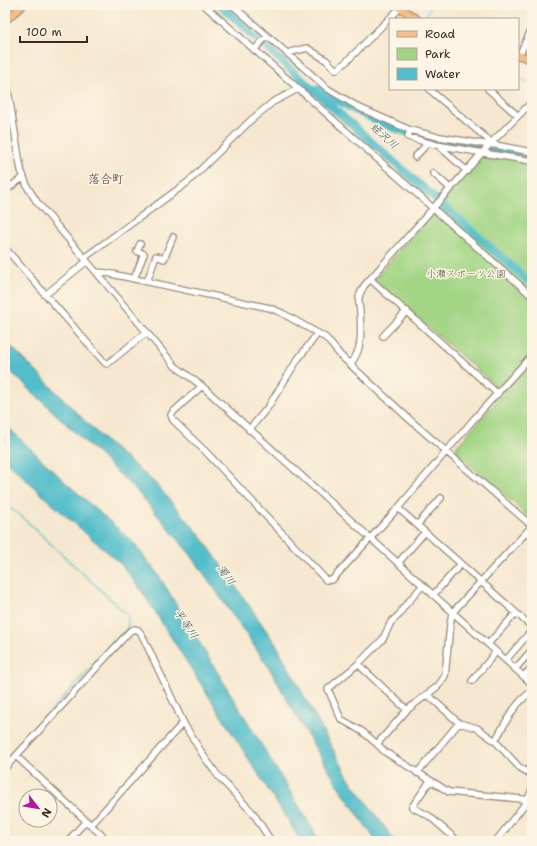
<svg xmlns="http://www.w3.org/2000/svg" width="537" height="846" viewBox="0 0 537 846" font-family="'Shantell Sans','Klee One',sans-serif">
<style>
.green{fill:#a3d585;stroke:#6f8052}
.water{fill:#52becb;stroke:#467474}
.lines{fill:none;stroke-linecap:round;stroke-linejoin:round}
.stream{stroke:#52becb;stroke-width:1.5}
.river{stroke:#52becb;stroke-width:8}
.minor-casing{stroke:#988977;stroke-width:8}
.major-casing{stroke:#988977;stroke-width:9}
.minor{stroke:#fff;stroke-width:5.5}
.major{stroke:#f6be87;stroke-width:7}
.labels{text-anchor:middle;dominant-baseline:central;stroke-width:3;stroke-linejoin:round;paint-order:stroke}
.park-label{font-size:10px;fill:#555538;stroke:#fcf5e5}
.water-label{font-size:11px;font-style:italic;fill:#425652;stroke:#fcf5e5}
.quarter-label{font-size:12px;font-weight:bold;fill:#705356;stroke:#fcf5e5}
</style>
<rect width="100%" height="100%" fill="#fcf5e5"/>
<filter id="ink" filterUnits="userSpaceOnUse"><feTurbulence type="fractalNoise" baseFrequency=".025" numOctaves="2"/><feDisplacementMap in="SourceGraphic" scale="8" xChannelSelector="R" yChannelSelector="G"/><feConvolveMatrix kernelMatrix="1 2 1 2 8 2 1 2 1" color-interpolation-filters="sRGB"/></filter>
<filter id="wash" filterUnits="userSpaceOnUse"><feTurbulence type="fractalNoise" baseFrequency=".012" numOctaves="4" result="noise"/><feDisplacementMap in="SourceGraphic" scale="16" xChannelSelector="R" yChannelSelector="G"/><feGaussianBlur stdDeviation="0.9" result="paint"/><feColorMatrix in="noise" values="0 0 0 0 0 0 0 0 0 0 0 0 0 0 0 0 0 1.4 0 .05"/><feComposite in="paint" operator="in"/></filter>
<g filter="url(#wash)">
<rect width="100%" height="100%" fill="#f6e8d0"/>
<path class="green" d="M484 152 532 162V520L457 453 456 447 504 393 374 280Z"/>
<path class="water" d="M5 340 104 440 154 482 201 536 277 646 348 777 395 841H376L339 787 299 721 270 669 191 555 137 491 5 366Z
M5 426 13 432 64 481 133 542 159 576 320 841H301L141 590 121 564 51 503 5 460Z"/>
<g class="lines">
<path class="stream" d="M425 19 431 5
M518 82 521 79 532 84
M5 505 20 515 124 612C131 618 129 625 124 632L5 761"/>
<path class="river" d="M220 5 341 115 532 284
M318 88C341 104 367 118 394 128 438 144 486 150 532 157"/>
</g>
</g>
<g filter="url(#ink)">
<g class="lines">
<defs>
<path id="minor" d="M204 5 532 296
M232 5 328 89 360 108 410 130 434 136 490 145
M254 50 267 36
M287 53 307 48 326 60 336 70 346 62 400 8
M519 56 532 28
M5 72 21 170 28 188 37 202 96 272 107 273 270 308 282 313 326 338 341 356 409 419 532 526
M431 89 430 90 492 143
M488 89 518 116
M410 130 408 137 436 145 532 161
M490 144 532 152
M439 146 467 171
M415 157 428 143
M433 173 451 189
M5 191 18 181 24 178
M5 248 105 363 107 364 147 332
M84 258 188 182 251 120 273 102 298 89
M96 272 175 366 202 386 173 412 171 415 173 420 207 453 326 580H332L398 508 474 419 532 355
M134 279 144 254 137 251 140 244
M370 279 498 394
M147 282 156 256 164 259 173 237
M45 295 86 262
M383 336 407 311
M350 364C363 351 361 330 360 313 360 308 358 303 359 297 360 293 362 290 364 286L490 144 532 102
M202 386 532 684
M249 430 268 407 298 359 318 333
M398 508 532 627
M417 525 441 498
M532 526 452 613 450 625 445 676 438 686 407 710 377 744 385 752 449 792 532 800
M398 563 425 532
M433 595 461 564
M488 644 516 613
M506 660 532 630
M358 664 407 710
M515 669 532 650
M524 676 532 667
M472 681 496 652
M427 694 459 723 477 728 495 741 519 767 532 775
M495 741C506 722 513 705 532 691
M377 744 363 732 341 719 328 689 358 664 383 639 391 622 400 614 403 608 423 585
M16 756 108 841
M5 768 130 631 134 629 138 630 142 635 184 724 205 758 219 777 253 813 271 841
M417 773 459 723
M430 781 412 807 429 816 458 841
M91 825 181 725 184 724
M68 841 86 821
M496 841 528 800 532 789"/>
<path id="major" d="M396 5 417 19
M5 21 23 5
M518 55 532 60"/>
</defs>
<use href="#minor" class="minor-casing"/>
<use href="#major" class="major-casing"/>
<use href="#minor" class="minor"/>
<use href="#major" class="major"/>
</g>
</g>
<g class="labels">
<g class="park-label">
<text x="466" y="273">小瀬スポーツ公園</text>
</g>
<g class="water-label">
<text transform="translate(384 136) rotate(42)">蛭沢川</text>
<text transform="translate(226 575) rotate(55)">濁川</text>
<text transform="translate(186 624) rotate(56)">平等川</text>
</g>
<g class="quarter-label">
<text x="106" y="179">落合町</text>
</g>
</g>
<rect width="537" height="846" fill="none" stroke="#fcf5e5" stroke-width="20"/>
<rect x="389" y="18" width="130" height="72" fill="#fcf5e5" stroke="#afa495"/>
<rect x="397" y="31" width="20" height="6" fill="#f6be87" stroke="#afa495"/>
<text x="425" y="38" font-size="12" fill="#3b2a1e">Road</text>
<rect x="397" y="48" width="20" height="12" fill="#a3d585" stroke="#afa495"/>
<text x="425" y="58" font-size="12" fill="#3b2a1e">Park</text>
<rect x="397" y="68" width="20" height="12" fill="#52becb" stroke="#afa495"/>
<text x="425" y="78" font-size="12" fill="#3b2a1e">Water</text>
<g transform="translate(38 808) rotate(121)"><circle r="19" fill="#fcf5e5" stroke="#afa495"/>
<path d="M0-3L7 15L0 10L-7 15Z" fill="#b5179e"/>
<text y="-6" font-size="11" font-weight="bold" text-anchor="middle" fill="#3b2a1e">N</text>
</g>
<path d="M20 36v6h67v-6" fill="none" stroke="#3b2a1e" stroke-width="2"/>
<text x="26" y="36" font-size="12" fill="#3b2a1e" stroke="#fcf5e5" stroke-width="3" paint-order="stroke">100 m</text>
</svg>
